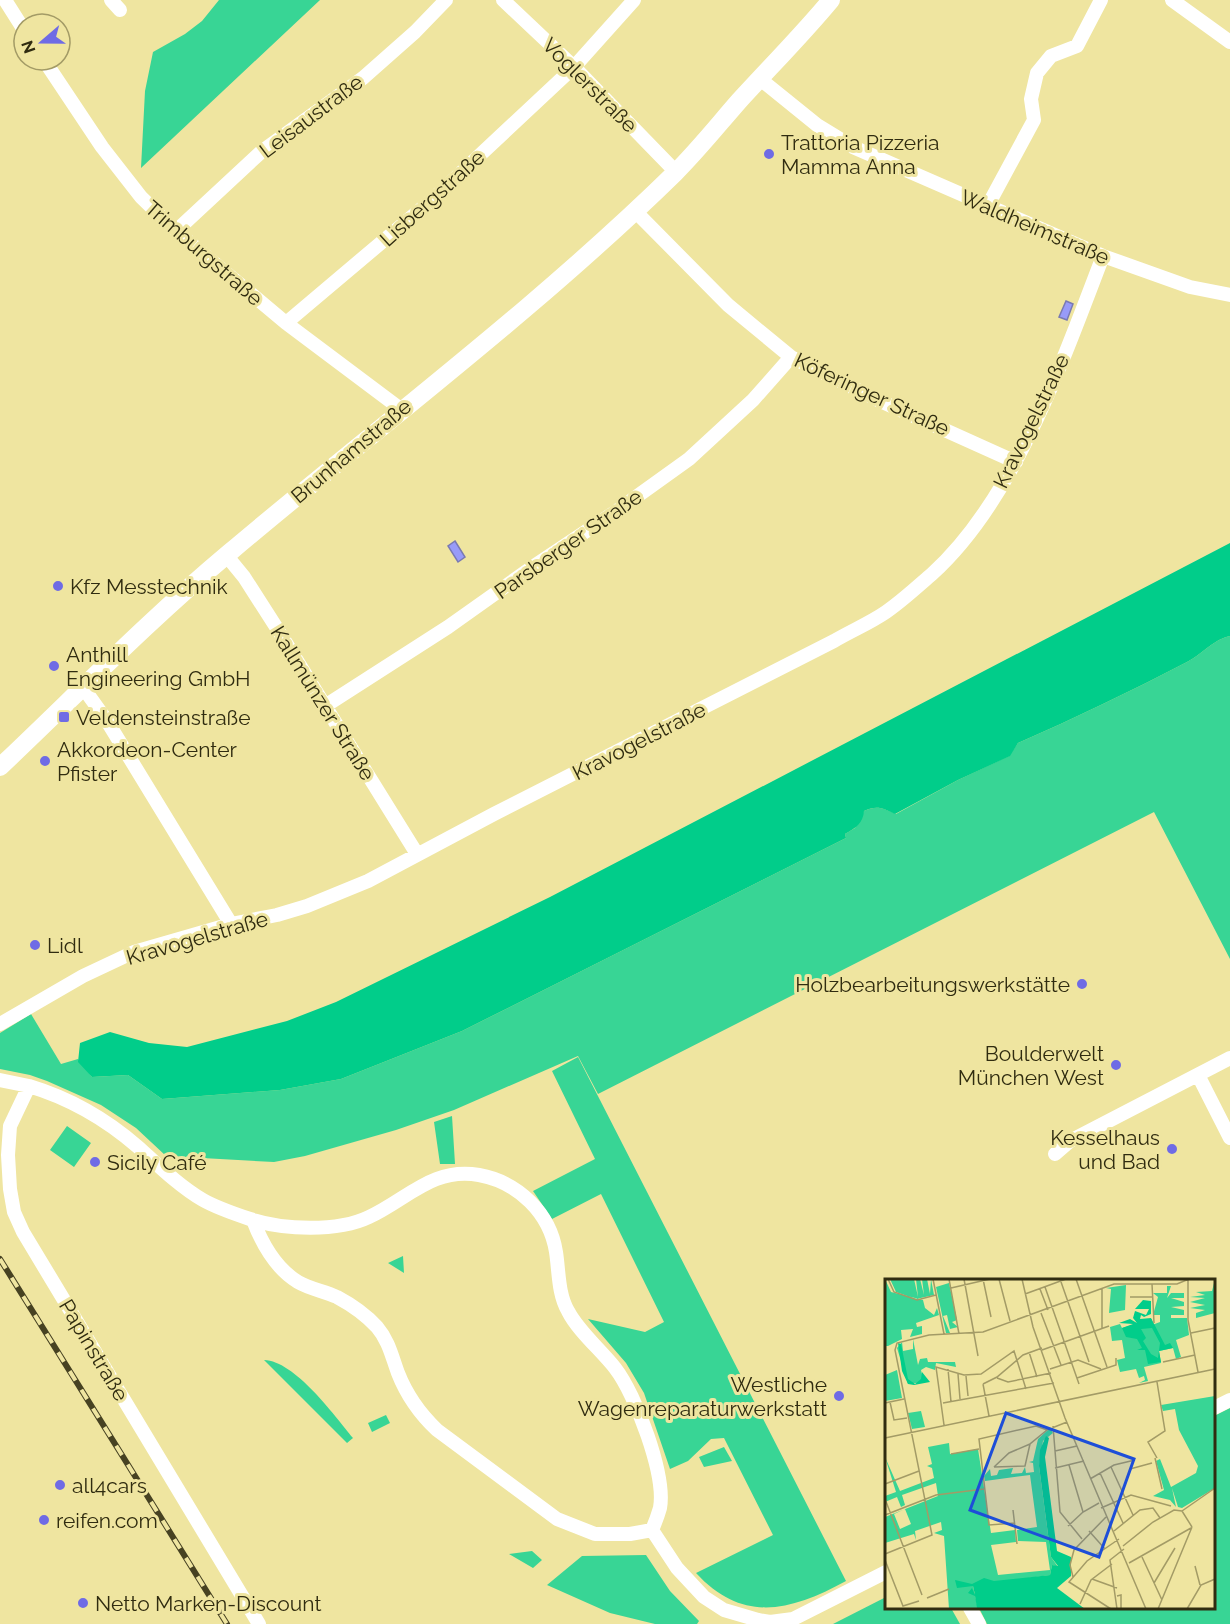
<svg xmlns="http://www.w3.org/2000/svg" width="1230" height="1624" viewBox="0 0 1230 1624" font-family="Raleway,sans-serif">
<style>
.green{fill:#38d595}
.forest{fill:#01cd8a}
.water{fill:#989bf8;stroke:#797ab2;stroke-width:1.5}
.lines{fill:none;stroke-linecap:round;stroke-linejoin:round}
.minor{stroke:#fff;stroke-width:14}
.tertiary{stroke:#fff;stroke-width:18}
.rail-casing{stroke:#474222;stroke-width:6}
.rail{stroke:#efe5a0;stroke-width:4;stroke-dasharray:11;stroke-linecap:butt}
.poi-dot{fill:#6f6be5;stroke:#efe5a0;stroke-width:2}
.labels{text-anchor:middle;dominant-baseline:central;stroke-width:6;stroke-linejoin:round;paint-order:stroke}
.street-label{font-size:21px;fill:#302c10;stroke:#efe5a0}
.poi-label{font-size:21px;fill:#302c10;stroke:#efe5a0;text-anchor:start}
.inset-road{fill:none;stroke:#a39b66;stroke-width:1.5}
.view{fill:#1d4ed8;fill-opacity:0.15;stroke:#1d4ed8;stroke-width:3}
.inset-edge{fill:none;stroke:#302c10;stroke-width:3}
</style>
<rect width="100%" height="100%" fill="#efe5a0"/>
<path class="green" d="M219 0H320L141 168 145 91 153 52 185 34 202 21Z
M1230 636V959L1154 812 598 1094 578 1056 454 1110 396 1130 305 1156 274 1162 166 1156 136 1128 101 1105 47 1081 30 1075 0 1069V1033L31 1014 61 1064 78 1059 92 1077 128 1075 162 1099 280 1090 341 1079 462 1031 846 838 845 834 855 828 864 811C877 805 883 808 896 814L958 780 1009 756 1018 743C1075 718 1131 691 1187 662 1201 655 1214 639 1230 636Z
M578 1057 846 1581C791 1611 743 1624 696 1573L773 1535 724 1438 711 1439 688 1461 670 1469 644 1393 626 1363 588 1319 645 1332 664 1322 601 1194 552 1219 533 1191 595 1159 552 1071Z
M452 1116 455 1164H440L434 1122Z
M67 1126 91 1143 74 1167 50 1150Z
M403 1256 404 1273 388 1263Z
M264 1360C295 1361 334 1415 353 1438L347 1443Z
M1230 1408V1624H987L979 1608H1214V1416Z
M386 1415 390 1423 372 1432 368 1423Z
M724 1447 732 1461 704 1467 699 1457Z
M532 1551 542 1560 533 1568 509 1554Z
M646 1555 670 1591 699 1621 697 1624H655L610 1613 547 1585 582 1556Z
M886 1597V1608H951L960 1624H833Z"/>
<path class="forest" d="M1230 543V636C1214 639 1201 655 1187 662 1131 691 1075 718 1018 743L1010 756 958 780 895 814C883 808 877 805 864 811 863 823 856 828 845 834L846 838 462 1031 341 1079 280 1090 162 1099 128 1075 92 1077 78 1062 80 1043 110 1032 149 1043 187 1047 287 1021 336 1002 550 897Z"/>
<path class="water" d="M1066 301 1073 304 1067 320 1059 317Z
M455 541 465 557 458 562 448 546Z"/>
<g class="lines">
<path class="minor" d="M5 0 24 30
M111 0 120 10
M503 0 574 67 676 172
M1172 0 1230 42
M44 60 102 147 141 197 176 231 286 323 402 410
M760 79 817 125 853 147 1103 256 1190 287 1230 295
M987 207 1034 120 1031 99 1037 73 1051 56 1077 46 1101 0
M635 211 728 305 791 357 876 399 1016 462
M176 231 261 152 363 78 415 32 446 0
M286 323 434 198 574 67 634 0
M226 555 244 577 278 630 417 854
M82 686 107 721 231 924
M325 706 448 627 534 566 618 510 689 459 753 400 791 357
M0 1024 83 976 134 952 231 924 277 915 307 906 368 881 494 814 834 641C851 631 870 623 886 612 902 601 917 587 932 574 1015 499 1063 360 1103 256
M1198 1075 1230 1138
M0 1080 29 1086 10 1126 8 1155 10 1189 14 1212 23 1232 259 1624
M29 1086C69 1098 107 1120 138 1147 158 1165 179 1186 203 1200 217 1208 235 1214 250 1219 283 1230 338 1232 369 1217 408 1199 432 1167 479 1175 518 1182 550 1213 556 1252 559 1271 558 1294 568 1311 578 1331 601 1350 615 1368 636 1395 666 1475 660 1508 658 1515 655 1523 652 1530
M1055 1154 1070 1141 1230 1058
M253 1220C262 1244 275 1268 298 1282 310 1289 324 1291 337 1297 352 1305 366 1315 377 1327 389 1341 392 1357 398 1373 407 1396 419 1413 437 1430L557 1519 595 1534H630L652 1530
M1214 1408 1230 1400
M652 1530 677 1568 704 1597 724 1610 758 1620 770 1622 793 1619 886 1572
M970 1608 979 1624"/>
<path class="tertiary" d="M0 767C76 695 149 620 229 553 378 427 535 310 675 173 698 150 718 125 739 101 770 67 802 35 831 0"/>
<defs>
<path id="rail" d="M0 1259 227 1624"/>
</defs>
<use href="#rail" class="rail-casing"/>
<use href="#rail" class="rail"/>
</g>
<g class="poi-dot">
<circle cx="769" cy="154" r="6"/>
<circle cx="58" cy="586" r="6"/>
<circle cx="54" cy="666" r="6"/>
<rect x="58" y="711" width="12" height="12" rx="3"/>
<circle cx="45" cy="761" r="6"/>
<circle cx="35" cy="945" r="6"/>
<circle cx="1082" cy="984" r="6"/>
<circle cx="1116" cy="1065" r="6"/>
<circle cx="1172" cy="1149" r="6"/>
<circle cx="95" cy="1162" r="6"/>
<circle cx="839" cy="1396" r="6"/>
<circle cx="60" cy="1485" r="6"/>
<circle cx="44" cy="1520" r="6"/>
<circle cx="83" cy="1603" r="6"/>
</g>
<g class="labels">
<g class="street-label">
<text transform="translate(590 85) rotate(45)">Voglerstraße</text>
<text transform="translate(311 116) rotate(-37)">Leisaustraße</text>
<text transform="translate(432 198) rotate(-42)">Lisbergstraße</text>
<text transform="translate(1035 227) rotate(23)">Waldheimstraße</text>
<text transform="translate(204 253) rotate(41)">Trimburgstraße</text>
<text transform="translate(872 394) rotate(25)">Köferinger Straße</text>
<text transform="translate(1031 421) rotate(-64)">Kravogelstraße</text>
<text transform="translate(351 451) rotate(-40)">Brunhamstraße</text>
<text transform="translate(568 544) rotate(-35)">Parsberger Straße</text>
<text transform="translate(323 703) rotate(58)">Kallmünzer Straße</text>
<text transform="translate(639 741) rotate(-27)">Kravogelstraße</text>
<text transform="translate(197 938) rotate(-16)">Kravogelstraße</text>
<text transform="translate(94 1350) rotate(59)">Papinstraße</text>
</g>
<g class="poi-label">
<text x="781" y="142">Trattoria Pizzeria<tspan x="781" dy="24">Mamma Anna</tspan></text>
<text x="70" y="586">Kfz Messtechnik</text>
<text x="66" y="654">Anthill<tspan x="66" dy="24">Engineering GmbH</tspan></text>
<text x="76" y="717">Veldensteinstraße</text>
<text x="57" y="749">Akkordeon-Center<tspan x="57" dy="24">Pfister</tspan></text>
<text x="47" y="945">Lidl</text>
<text x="1070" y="984" text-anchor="end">Holzbearbeitungswerkstätte</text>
<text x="1104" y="1053" text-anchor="end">Boulderwelt<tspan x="1104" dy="24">München West</tspan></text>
<text x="1160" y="1137" text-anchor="end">Kesselhaus<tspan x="1160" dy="24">und Bad</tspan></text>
<text x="107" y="1162">Sicily Café</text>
<text x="827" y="1384" text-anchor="end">Westliche<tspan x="827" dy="24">Wagenreparaturwerkstatt</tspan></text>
<text x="72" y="1485">all4cars</text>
<text x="56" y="1520">reifen.com</text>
<text x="95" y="1603">Netto Marken-Discount</text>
</g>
</g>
<g transform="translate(885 1279)">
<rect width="330" height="330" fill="#efe5a0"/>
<path d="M0 0 6 13 38 21 40 29 49 36 52 29 54 36 31 44 32 48 37 47V55L25 58 28 50 16 51 17 60 3 67H0ZM5 0H29L33 18 31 0H35L39 16 37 0H42L45 15 46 0 49 16 31 20 11 13ZM330 0V34L311 39V34L320 31 305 29 320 26 305 23 320 19 305 18 320 16 311 13 327 12ZM64 4 72 41 67 43 73 48 65 50 62 36 58 37 65 54H61L51 8ZM241 6 240 31 224 34 226 10 221 9ZM282 7H286L282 19 286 14H299V19H286L299 23V27L286 28 299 31V36H286V39H302L304 56 291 61 296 78 291 80 288 69 274 72 276 84 259 88 263 102 254 104 260 101 259 97 254 99 251 90 235 93 232 81 240 79 237 61 227 62 225 48 235 45 237 49 267 40V46L275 43V36H268L273 18 268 14H282ZM28 60 33 86 35 80 42 79 43 83H70L71 88 51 84 50 91 41 88 36 91 39 103 23 105 12 69 17 63 18 72 28 70ZM12 91 17 119 0 122V96ZM330 117V209L297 229 293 228 287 209 291 228 285 221 268 217 279 211 271 182 275 180 286 208 311 194 313 187 294 151 290 130 278 132 276 126ZM36 132 40 148 27 150 23 134ZM165 149 168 154 158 162 154 187 166 278 173 288 167 286 165 296 88 307 93 330H64L59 257 49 254 57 251 56 243 30 252 31 261 29 255 0 264V238L53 217 51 204 17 216 20 226 16 228 12 218 0 223V217L11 213 0 178 15 212 49 199 47 189 42 187 47 185 43 168 64 164 65 175 93 170 106 254 130 251 131 263 106 266 113 296 165 291 161 263 133 262 132 251 152 248 145 196 100 202 99 197 105 190 106 197 112 196 114 191 128 189 126 195 137 194 140 188 141 194 149 193 148 184 144 183 148 182 153 160ZM20 230 26 245 15 250 9 235Z" fill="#38d595" fill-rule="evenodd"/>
<path d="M258 21 266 22V35L259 38 256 36 255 40 266 39 280 66 285 64 288 69 274 72 276 83 263 85 260 71H252L257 69 252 60 241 58 237 49 248 45 234 44 245 40 252 44 248 39 250 32 261 36 264 30H250ZM267 49 275 64 273 79 266 75 258 62 261 59 256 50ZM13 64 16 65 23 100 30 105 36 100 37 93 45 103 29 106 23 105 17 92ZM161 157 164 159 160 178 172 272 186 278V297L172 309 200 330H86L92 329 90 317 83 314 87 309 90 316 88 307 72 309 70 301 87 305 99 299 109 302 165 296 167 286 173 287 166 278 154 187 155 171Z" fill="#01cd8a" fill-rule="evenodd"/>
<path class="inset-road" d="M3 0 9 13 32 21 51 16M48 0 59 55M64 0 74 55M79 0 93 77M98 0 106 38M114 0 125 42M137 0 148 48 180 139 261 330M175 0 204 83M191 0 222 88M303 1V41L313 93M267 5 269 44M160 8 194 105M66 9 105 0M155 10 163 31M140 15 181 0M245 18H267M156 34 176 86M217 49V9M306 54 330 49M157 71 224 47M144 73 152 98M278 83 310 76M63 90 66 123M165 90 193 81 216 90M73 95 75 120M81 97 83 117M112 99 123 103 166 94M192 99 231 86V79M272 103 280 152 263 163 272 179M98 105 112 98 138 76 157 69M98 105 104 137M5 123 9 141 22 139M0 124 19 120M58 124 169 104M59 146 51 88 79 96 96 95 129 72 141 110M168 147 175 233 197 260M0 159 330 90M170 172 192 167M66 175 94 170M270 179 277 210M184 186 198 233M109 188 140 187 145 165 162 151M109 188 124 174 145 165M226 188 248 236M170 189 199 182M245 190 267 184M215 194 238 244M205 200 229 186 250 181M0 205 34 192M0 220 37 316M216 229 246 216 286 227M128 231 132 265M297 232 330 209M297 232 307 248M0 236 51 216 99 210M130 244 104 246 94 160 151 147 162 151 182 143M183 247 198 233 214 224M204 252 220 270M229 252 255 231 268 229 275 239M238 267 268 243 289 231 297 232M0 275 47 256 10 71 12 64 44 56 98 53 229 5H292L304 0M257 278 277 321M0 281 18 327 34 322M244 284 306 249M310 287 315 306M188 298 185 286 189 271 221 238M207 300 232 309M269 304 290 269M232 317 236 316V330M42 319 64 310M195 325 206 301 227 285M226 330 184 303 202 282 234 260M232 330 225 281 239 270M273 330 307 248M302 330 316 306 330 300"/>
<path class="view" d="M121 134 249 180 214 278 85 231Z"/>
<rect width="330" height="330" class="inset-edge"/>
</g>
<g transform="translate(42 42) rotate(250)"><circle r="28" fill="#efe5a0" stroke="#a39b66" stroke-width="1.5"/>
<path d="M0-4.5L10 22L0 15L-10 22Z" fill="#6f6be5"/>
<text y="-9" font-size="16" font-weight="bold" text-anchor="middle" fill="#302c10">N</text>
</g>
</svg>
